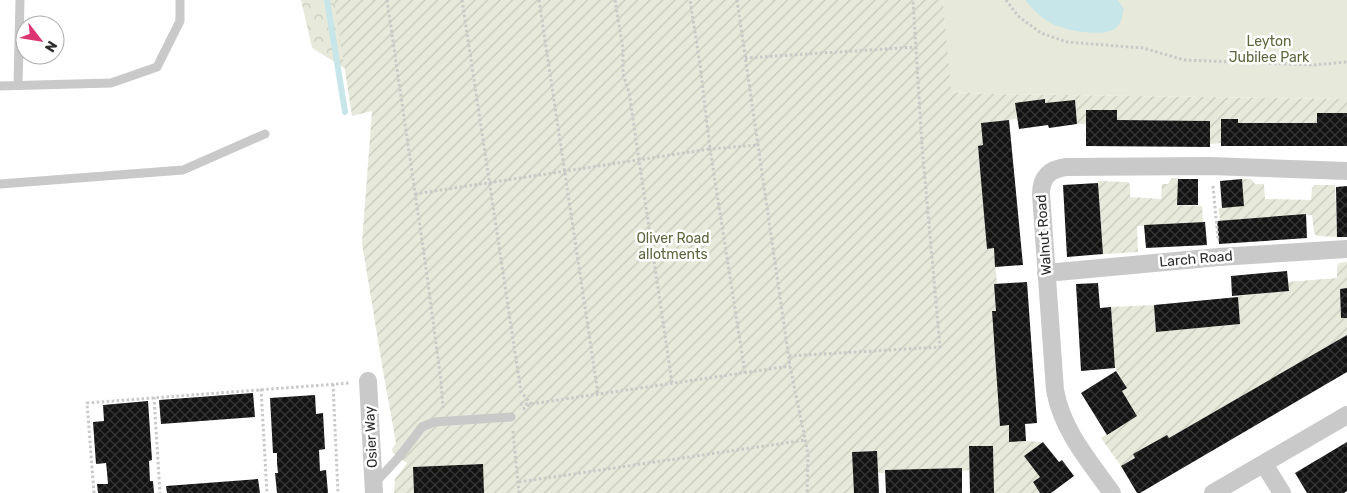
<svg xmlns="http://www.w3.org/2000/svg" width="1347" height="493" viewBox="0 0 1347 493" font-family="Rubik,sans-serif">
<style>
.forest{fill:url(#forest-crowns)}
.park{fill:#e7eada}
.garden{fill:url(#garden-furrows)}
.water{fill:#c7e6e9}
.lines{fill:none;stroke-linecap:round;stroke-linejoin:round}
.stream{stroke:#c7e6e9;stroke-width:6}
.building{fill:url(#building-cross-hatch)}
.path{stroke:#c9c9c9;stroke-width:3;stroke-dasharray:2.5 2.5;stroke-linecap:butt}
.lane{stroke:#c9c9c9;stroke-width:9}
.street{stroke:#c9c9c9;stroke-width:18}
.labels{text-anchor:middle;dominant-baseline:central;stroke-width:5;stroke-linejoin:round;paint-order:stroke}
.park-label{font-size:14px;fill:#5c663c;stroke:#fff}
.street-label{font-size:14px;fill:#2c2c2c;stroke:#fff}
</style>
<defs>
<pattern id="forest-crowns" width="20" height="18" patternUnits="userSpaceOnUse" patternTransform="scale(1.25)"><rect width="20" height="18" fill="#e7eada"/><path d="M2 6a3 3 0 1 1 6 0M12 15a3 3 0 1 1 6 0" fill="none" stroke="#c6c9bb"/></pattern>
<pattern id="garden-furrows" width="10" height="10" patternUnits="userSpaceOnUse" patternTransform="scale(1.25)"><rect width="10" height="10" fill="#e7eada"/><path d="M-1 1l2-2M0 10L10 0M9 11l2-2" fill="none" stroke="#c6c9bb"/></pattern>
<pattern id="building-cross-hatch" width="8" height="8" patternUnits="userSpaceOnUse" patternTransform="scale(1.25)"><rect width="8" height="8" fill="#131313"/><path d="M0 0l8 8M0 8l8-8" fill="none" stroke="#363636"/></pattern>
</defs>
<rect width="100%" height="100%" fill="#fff"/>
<path class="forest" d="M301 0H371L388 95 312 48Z"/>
<path class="park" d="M943 0H1347V99L990 94 950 92Z"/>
<path class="garden" d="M334 0H943L951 92 990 94 1347 99V113H1317V123H1238L1237 119H1221V143L1210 144V121L1117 120V110H1087L1086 124H1077L1075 101 1045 103 1044 99 1016 103 1017 119 981 123 983 145 978 146 987 249 994 248 997 284 994 285 996 311 992 312 1000 426 1009 425 1010 442 1026 441 1043 442 1025 456 1040 477 1033 483 1040 493H994L993 446H969V470L962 471 961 468 885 470V473H878L877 451 853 452 854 493H484L482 464 413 467 414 493H394L395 479 407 463 393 453 392 449 396 443 383 371 362 243 372 111 352 116Z
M1172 178H1178L1177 205 1202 206 1203 222 1137 226 1138 252 1103 254 1098 181 1128 182 1130 185V197L1161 199 1162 184H1168Z
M1242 179H1251L1255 184H1264L1265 199 1311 200 1312 188 1315 185H1335L1337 237 1317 236 1314 233 1312 215 1220 221 1219 208 1244 206Z
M1347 262V288L1340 289 1341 318H1347V335L1169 438 1167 435 1133 454 1135 458 1121 466 1101 438 1137 416 1122 391 1127 388 1115 368 1111 307 1154 305 1157 332 1240 324 1238 296 1289 291 1288 282 1337 278V267L1339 263Z"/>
<path class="water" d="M1025 0H1118L1124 9C1122 16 1122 22 1117 27 1106 38 1068 31 1055 25 1044 20 1033 10 1025 0Z"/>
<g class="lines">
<path class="stream" d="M327 0 345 112"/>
</g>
<path class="building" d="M1045 99V103L1075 100 1077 124 1049 128 1048 125 1019 129 1015 103Z
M1086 110H1117V120L1210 121V147L1086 146Z
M1317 113H1347V146H1221V119H1238V123H1317Z
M1009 120 1023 265 995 267 994 248 987 249 978 146 983 145 981 123Z
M1178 179H1198V205H1177Z
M1242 179 1244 206 1222 208 1220 181Z
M1098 183 1103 254 1067 257 1063 185Z
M1347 186V237H1337L1336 187Z
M1306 214 1307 238 1219 244 1217 221Z
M1205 222 1207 245 1146 248 1144 225Z
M1287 271 1289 291 1232 296 1231 276Z
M1027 282 1037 423 1025 424 1026 441 1009 442V425L1000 426 992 311H996L994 284Z
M1098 283 1100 308 1111 307 1115 368 1081 371 1076 284Z
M1347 288V318H1341L1340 289Z
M1238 297 1240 324 1156 332 1154 305Z
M1347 335V372L1140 493H1137L1121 466 1135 458 1133 454 1167 435 1169 438Z
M1116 371 1127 388 1122 391 1137 416 1107 435 1081 393Z
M253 393 255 417 161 424 159 400Z
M315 395 316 414 323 413 325 449 319 450 320 471 326 470 328 493H277L275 473H278L277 463V453H273L270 398Z
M148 401 152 460 149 461 150 481H153L154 493H98L97 484H108L107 472 106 463 96 464 93 422 104 421 103 405Z
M1043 442 1059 462 1062 460 1074 476 1051 493H1040L1033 482 1040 477 1024 456Z
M1347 442V491L1344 493H1307L1295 473Z
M969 446H993L994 493H970Z
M877 451 879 493H854L852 452Z
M483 464 484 493H414L413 467Z
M962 468V493H886L885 470Z
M258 479 260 493H167L166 486Z"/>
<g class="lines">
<path class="path" d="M387 0 426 268 441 381 443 408
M462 0 521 392 531 404
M539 0 598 394
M615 0 623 49V74L629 92 672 383
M737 0 790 366 808 454 807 493
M1006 0 1018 16 1041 33 1067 42 1143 48 1184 60 1314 65 1347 62
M745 58 916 47
M1213 186 1218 239
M415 194 710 149 700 65 690 0
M789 356 940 347 922 146 913 0
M745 373 710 149 758 145
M333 384 338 493
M261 389 267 493
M154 397 160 493
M520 404H531
M523 409 531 404 790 366
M513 431 519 493
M519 482 805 440
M94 493 87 403 350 383"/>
<path class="lane" d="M18 85 20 0
M0 86 111 83 157 67 180 21V0
M0 184 183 170 265 134
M374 484 399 457 422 427 434 422 511 417"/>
<path class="street" d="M1046 273 1219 257 1347 249
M368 381 374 493
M1264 464 1282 493
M1112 493C1089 461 1062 430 1055 390L1041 194C1041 177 1050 169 1066 167L1211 166 1347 171
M1213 493 1347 415"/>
</g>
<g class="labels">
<g class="park-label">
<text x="1269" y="41">Leyton<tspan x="1269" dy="16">Jubilee Park</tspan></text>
<text x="673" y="238">Oliver Road<tspan x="673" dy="16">allotments</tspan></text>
</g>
<g class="street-label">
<text transform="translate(1044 235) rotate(-94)">Walnut Road</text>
<text transform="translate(1196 259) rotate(-5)">Larch Road</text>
<text transform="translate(371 437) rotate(-93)">Osier Way</text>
</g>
</g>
<g transform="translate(40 40) rotate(121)"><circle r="24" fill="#ffffff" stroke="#ababab"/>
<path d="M0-4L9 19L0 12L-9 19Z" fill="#dd3573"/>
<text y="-8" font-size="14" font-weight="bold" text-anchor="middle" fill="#2c2c2c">N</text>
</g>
</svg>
